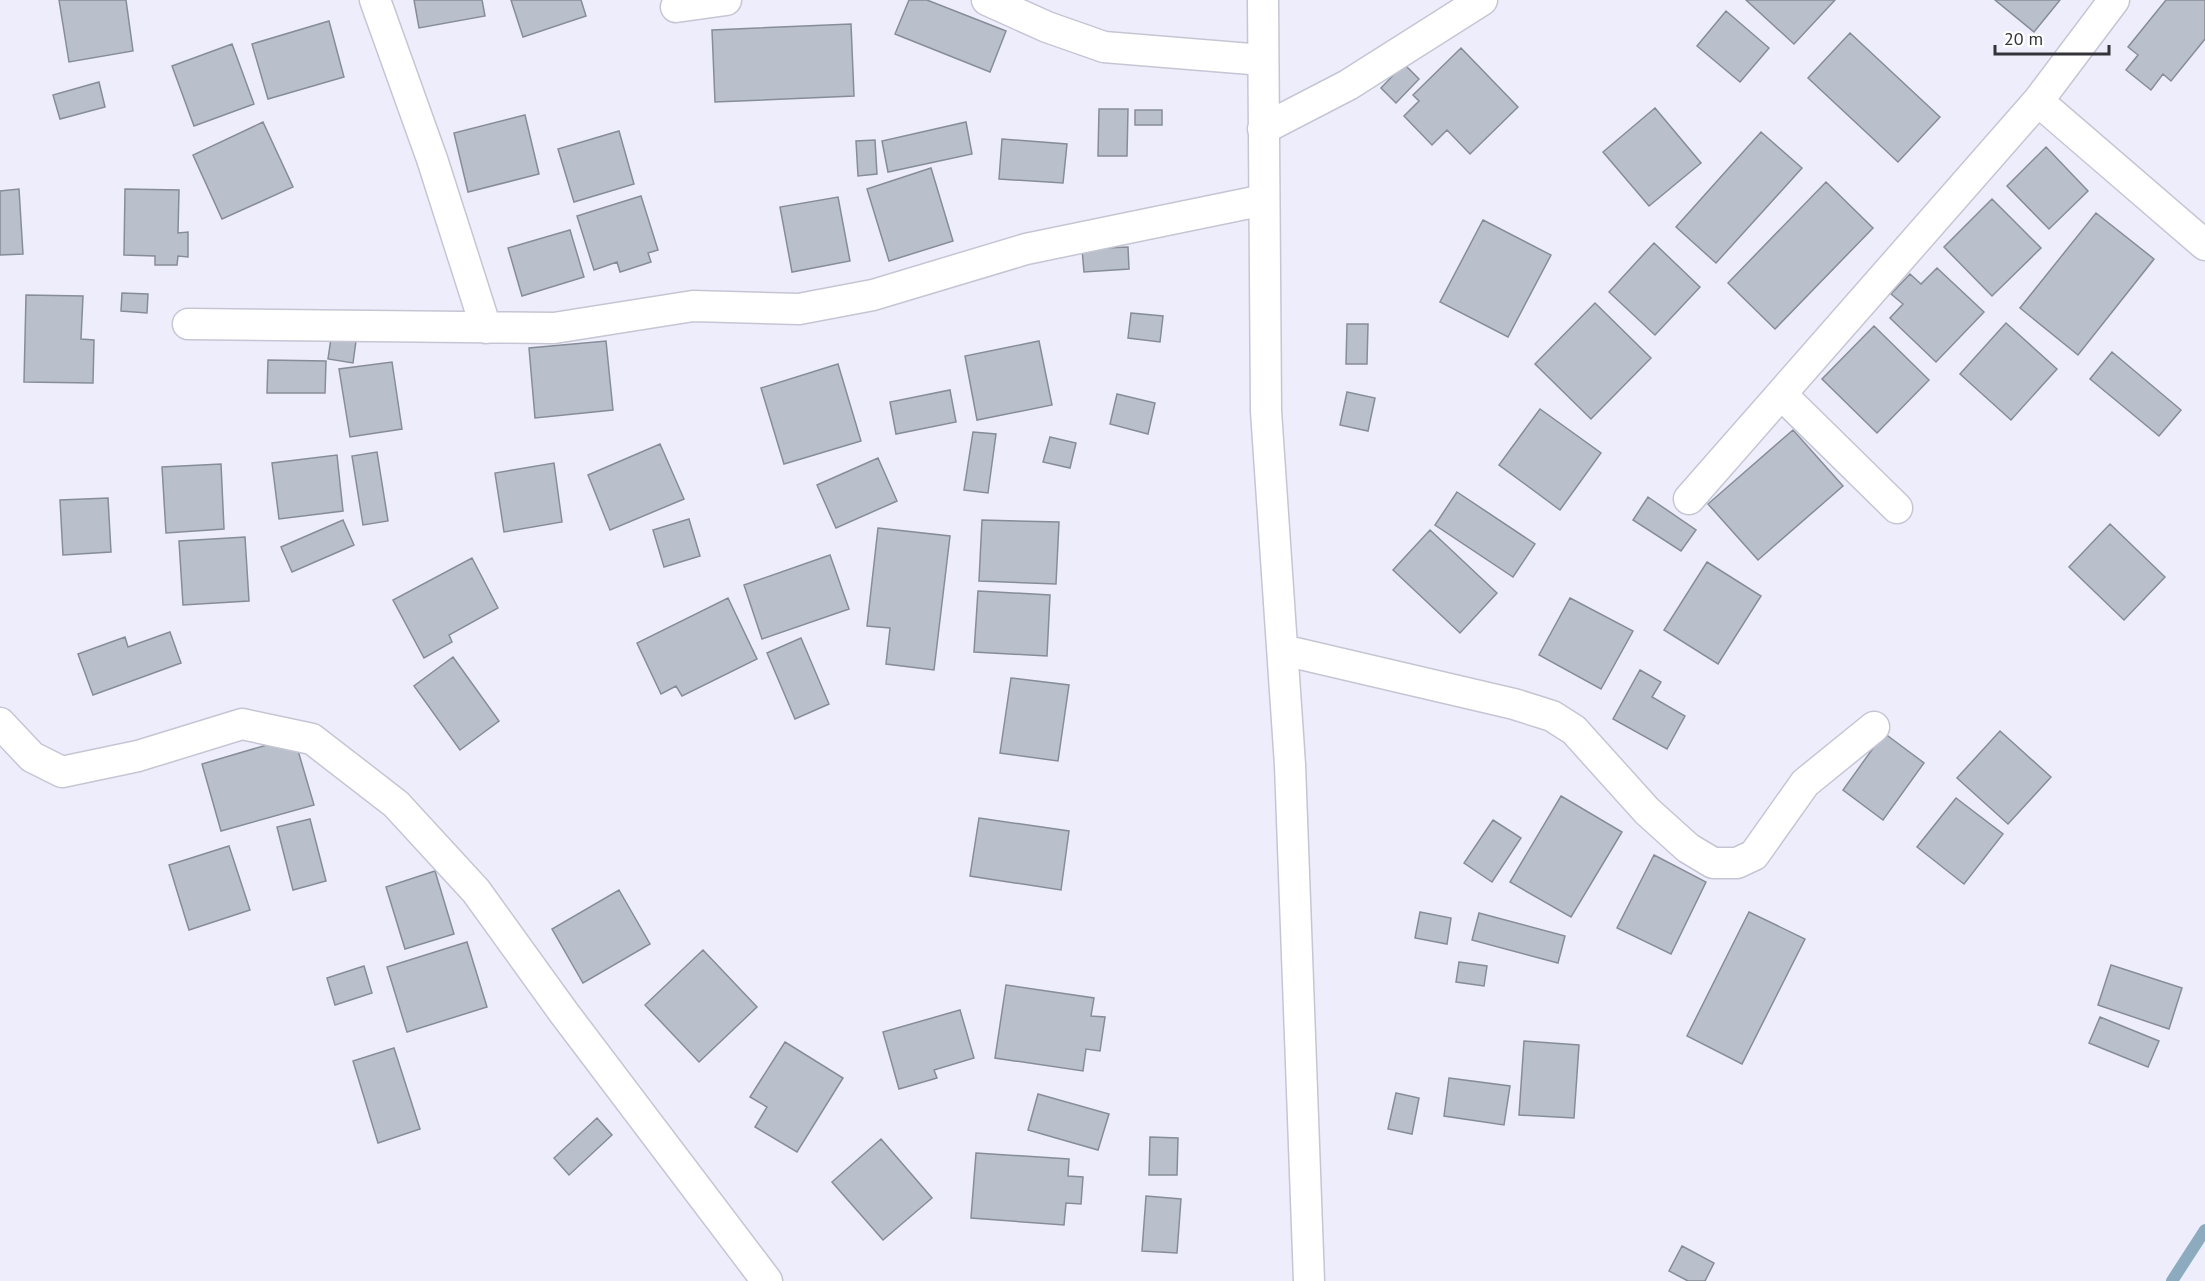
<svg xmlns="http://www.w3.org/2000/svg" width="2205" height="1281" viewBox="0 0 2205 1281" font-family="'PT Sans',sans-serif">
<style>
.lines{fill:none;stroke-linecap:round;stroke-linejoin:round}
.stream{stroke:#8cabbf;stroke-width:12}
.building{fill:#b9c0cb;stroke:#878d98;stroke-width:1.5}
.minor-casing{stroke:#c5c6d3;stroke-width:33}
.minor{stroke:#fff;stroke-width:30}
</style>
<rect width="100%" height="100%" fill="#ededfb"/>
<g class="lines">
<path class="stream" d="M2172 1281 2205 1230"/>
</g>
<path class="building" d="M59 0H126L133 51 69 62Z
M414 0H482L485 16 419 28Z
M511 0H581L586 16 523 37Z
M909 0H927L1006 31 990 72 895 34Z
M1746 0H1835L1794 44Z
M1995 0H2060L2034 32Z
M2166 0H2205V39L2171 81 2163 74 2151 90 2126 70 2138 55 2128 47Z
M1726 11 1769 48 1740 82 1697 46Z
M329 21 344 77 268 99 252 44Z
M851 24 854 96 715 102 712 30Z
M1850 33 1940 117 1898 162 1808 78Z
M232 44 254 104 194 126 172 66Z
M1461 48 1518 107 1470 154 1447 130 1432 145 1404 116 1419 101 1413 95Z
M1404 64 1419 79 1396 103 1381 88Z
M99 82 105 107 60 119 53 95Z
M1655 108 1701 163 1649 206 1603 152Z
M1099 109H1128L1127 156H1098Z
M1135 110H1162V125H1135Z
M525 115 539 174 468 192 454 133Z
M263 122 293 187 222 219 193 155Z
M966 122 972 154 888 172 882 141Z
M619 131 634 184 574 202 558 149Z
M1761 132 1802 168 1716 263 1676 227Z
M1002 139 1067 144 1063 183 999 179Z
M875 140 877 174 858 176 856 141Z
M2046 147 2088 191 2049 229 2007 186Z
M931 168 953 241 889 261 867 189Z
M1826 182 1873 228 1775 329 1728 283Z
M19 189 23 254 0 255V191Z
M125 189 179 190 178 233 188 232V257L178 256 177 265H155V256L124 255Z
M641 196 658 250 648 253 651 262 620 272 617 262 594 270 577 216Z
M838 197 850 261 792 272 780 207Z
M1992 199 2041 248 1992 296 1944 247Z
M2096 213 2154 259 2078 355 2020 308Z
M1483 220 1551 255 1508 337 1440 302Z
M570 230 584 277 522 296 508 248Z
M1654 243 1700 287 1655 335 1609 292Z
M1128 247 1129 269 1084 272 1082 249Z
M1937 268 1984 312 1936 362 1890 318 1903 304 1891 294 1910 274 1921 284Z
M122 293 148 294 147 313 121 311Z
M26 295 83 296 81 339 94 340 93 383 24 382Z
M1595 303 1651 358 1591 419 1535 364Z
M1131 313 1163 316 1160 342 1128 338Z
M2006 323 2057 369 2011 420 1960 374Z
M1347 324H1368L1367 364H1346Z
M1874 326 1929 380 1877 433 1822 379Z
M331 338 356 341 353 363 328 359Z
M606 341 613 410 535 418 529 348Z
M1039 341 1052 405 977 420 965 356Z
M2112 352 2181 410 2159 436 2090 379Z
M268 360 326 361 325 393H267Z
M392 362 402 429 350 437 339 369Z
M838 364 861 441 784 464 761 388Z
M950 390 956 422 896 434 890 402Z
M1347 392 1375 398 1368 431 1340 425Z
M1117 394 1155 403 1148 434 1110 424Z
M1540 409 1601 453 1560 510 1499 465Z
M1793 430 1843 486 1758 560 1708 504Z
M973 432 996 434 988 493 964 490Z
M1050 437 1076 443 1070 468 1043 462Z
M660 444 684 499 610 530 588 475Z
M377 452 388 521 363 525 352 456Z
M337 455 343 511 279 519 272 463Z
M878 458 897 501 836 528 817 485Z
M554 463 562 522 504 532 495 473Z
M221 464 224 529 166 533 162 467Z
M1457 492 1535 544 1513 577 1435 525Z
M1648 497 1696 530 1681 551 1633 520Z
M108 498 111 552 63 555 60 500Z
M689 519 700 556 664 567 653 530Z
M343 520 354 545 292 572 281 547Z
M982 520 1059 522 1056 584 979 581Z
M2110 524 2165 577 2124 620 2069 567Z
M878 528 950 536 934 670 886 664 890 628 867 626Z
M1430 530 1497 593 1460 633 1393 570Z
M245 537 249 601 183 605 179 541Z
M830 555 849 609 762 639 744 585Z
M472 558 498 608 449 635 452 642 424 658 393 600Z
M1707 562 1761 596 1718 664 1664 630Z
M978 591 1050 595 1047 656 974 652Z
M728 598 757 659 682 696 676 686 661 694 637 643Z
M1570 598 1633 631 1601 689 1539 655Z
M170 632 181 663 93 695 78 654 125 637 128 647Z
M801 638 829 704 795 719 767 653Z
M453 657 499 721 460 750 414 686Z
M1640 670 1661 682 1652 697 1685 716 1667 749 1613 719Z
M1011 678 1069 685 1058 761 1000 753Z
M2000 731 2051 777 2008 824 1957 778Z
M1884 733 1924 763 1883 820 1843 790Z
M294 737 314 805 221 831 202 764Z
M1561 796 1622 832 1571 917 1510 882Z
M1956 798 2003 834 1964 884 1917 847Z
M979 818 1069 831 1061 890 970 876Z
M310 819 326 881 293 890 277 827Z
M1493 820 1521 838 1492 882 1464 863Z
M229 846 250 910 189 930 169 865Z
M1654 855 1706 882 1671 954 1617 928Z
M435 871 454 934 405 949 386 887Z
M619 890 650 944 583 983 552 929Z
M1420 912 1451 918 1447 944 1415 938Z
M1749 912 1805 939 1742 1064 1687 1036Z
M1479 913 1565 936 1558 963 1472 940Z
M467 942 487 1007 407 1032 387 967Z
M703 950 757 1007 699 1062 645 1005Z
M1459 962 1487 966 1484 986 1456 982Z
M2111 965 2182 988 2169 1029 2098 1005Z
M364 966 372 993 335 1005 327 978Z
M1006 985 1094 998 1091 1016 1105 1017 1100 1051 1086 1049 1083 1071 995 1058Z
M960 1010 974 1058 934 1070 937 1078 899 1089 883 1032Z
M2100 1017 2159 1041 2148 1067 2089 1043Z
M1524 1041 1579 1045 1574 1118 1519 1115Z
M785 1042 843 1078 797 1152 755 1127 767 1107 750 1097Z
M394 1048 420 1129 378 1143 353 1061Z
M1449 1078 1510 1086 1504 1125 1444 1116Z
M1396 1093 1419 1098 1412 1134 1388 1129Z
M1038 1094 1109 1114 1098 1150 1028 1130Z
M597 1118 612 1135 569 1175 554 1158Z
M1150 1137 1178 1138 1177 1175H1149Z
M881 1139 932 1198 883 1240 832 1182Z
M976 1153 1069 1159 1068 1176 1083 1177 1081 1204 1066 1203 1064 1225 971 1218Z
M1146 1196 1181 1199 1177 1253 1142 1251Z
M1682 1246 1714 1263 1705 1281H1688L1669 1271Z"/>
<g class="lines">
<defs>
<path id="minor" d="M375 0 432 159 486 328
M987 0 1047 27 1104 47 1263 60
M1263 0 1266 411 1290 765 1309 1281
M676 7 726 0
M2038 101 2205 245
M1263 129 1348 85 1482 0
M188 324 554 328 693 306 799 309 873 295 1026 249 1264 200
M1781 394 1897 508
M1689 499 2038 101 2114 0
M1283 650 1514 704 1552 716 1574 730 1647 811 1688 848 1713 863H1737L1754 855 1805 783 1874 727
M0 723 32 757 62 772 138 756 242 724 312 739 396 804 476 891 564 1013 767 1281"/>
</defs>
<use href="#minor" class="minor-casing"/>
<use href="#minor" class="minor"/>
</g>
<path d="M1995 45v9h114v-9" fill="none" stroke="#333339" stroke-width="3"/>
<text x="2004" y="45" font-size="18" fill="#333339" stroke="#ffffff" stroke-width="4.5" paint-order="stroke">20 m</text>
</svg>
